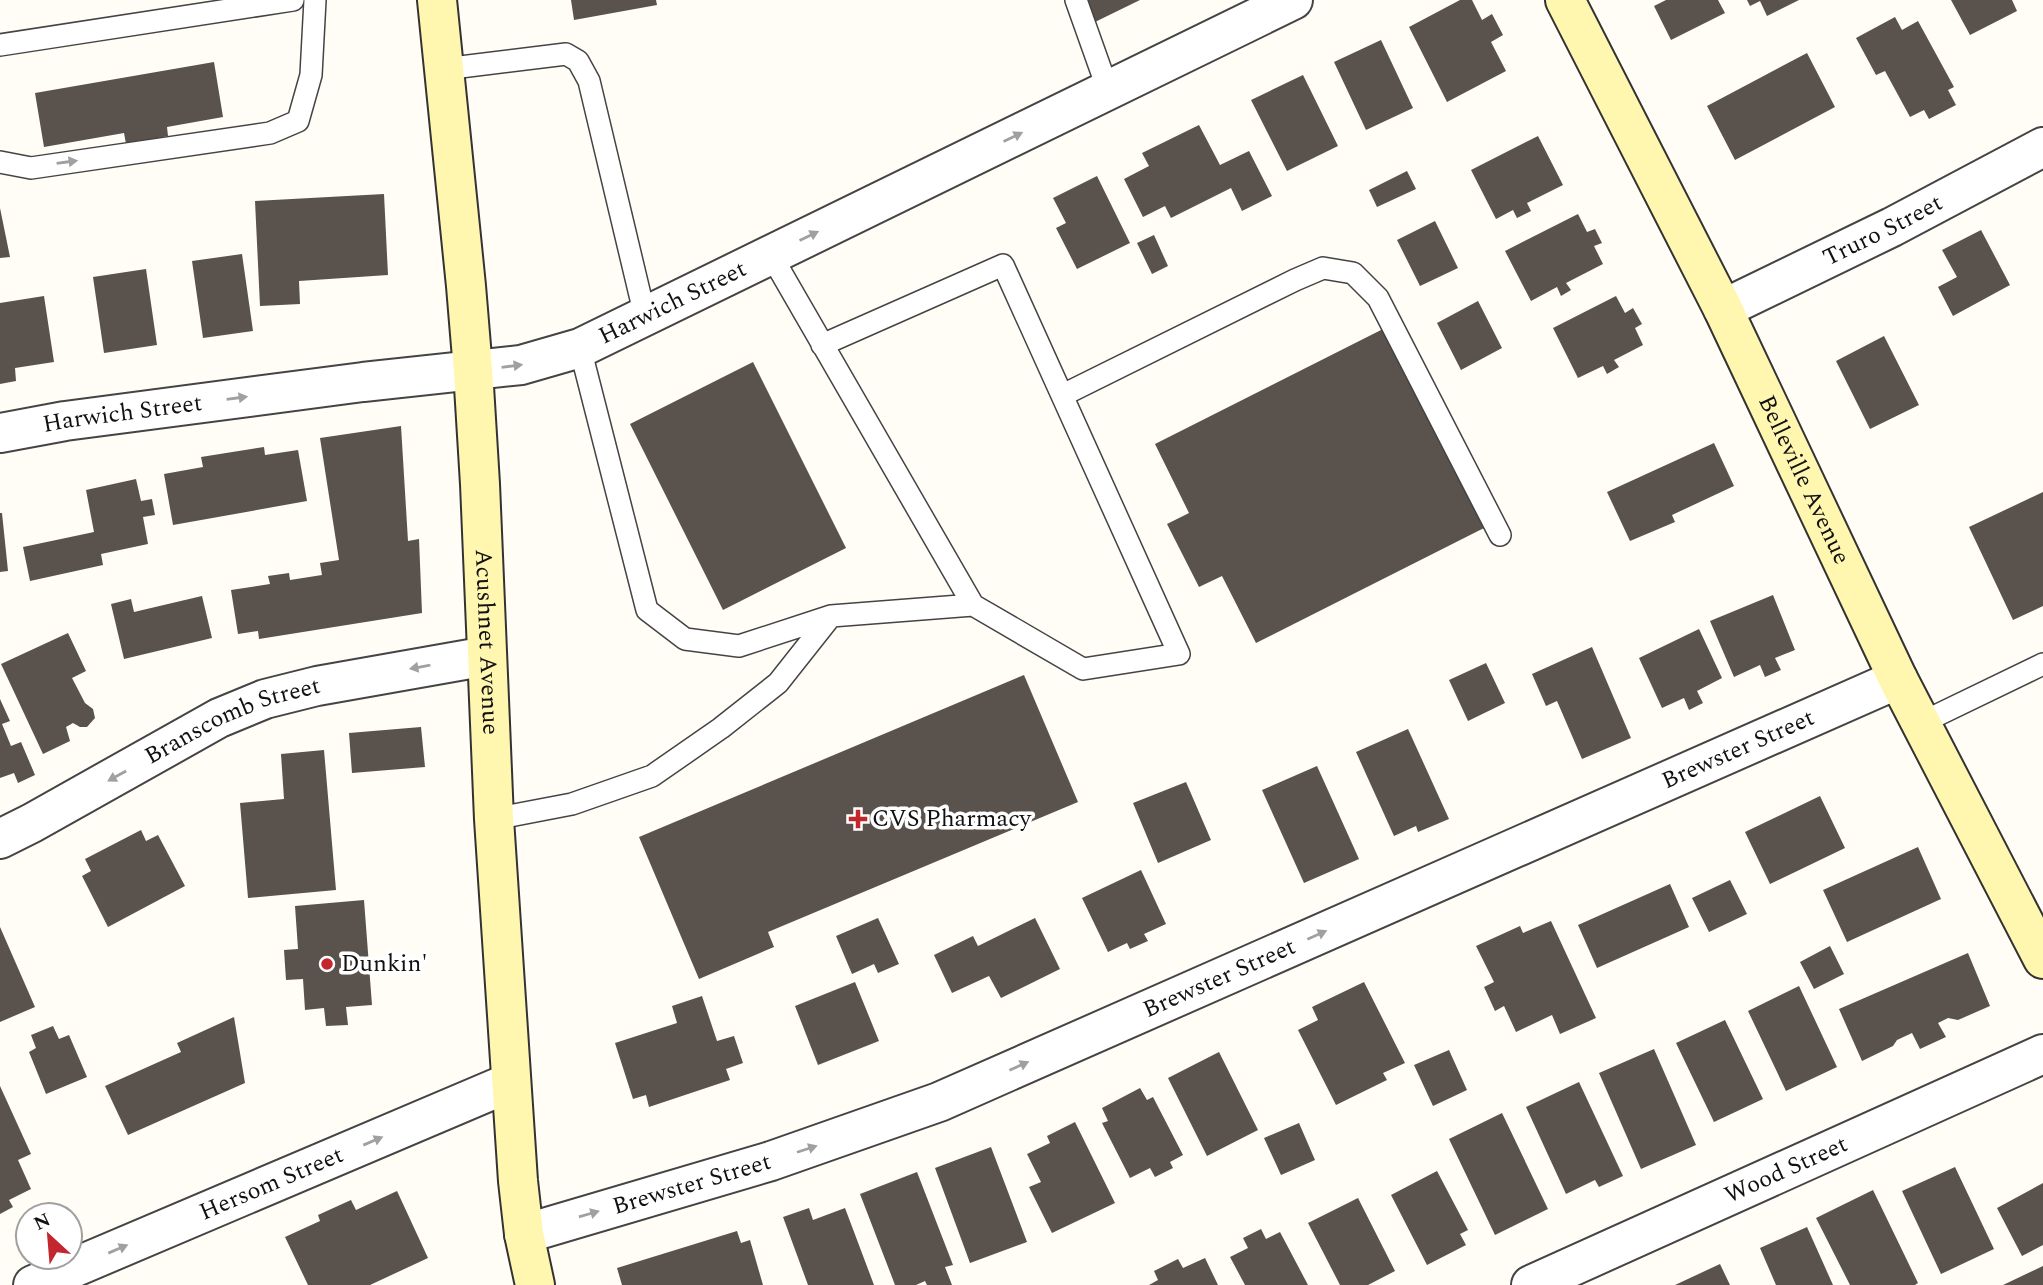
<svg xmlns="http://www.w3.org/2000/svg" width="2043" height="1285" viewBox="0 0 2043 1285" font-family="Spectral,serif">
<style>
.building{fill:#5a524d}
.lines{fill:none;stroke-linecap:round;stroke-linejoin:round}
.service-casing{stroke:#444;stroke-width:24}
.minor-casing{stroke:#444;stroke-width:42}
.tertiary-casing{stroke:#444;stroke-width:42}
.secondary-casing{stroke:#333;stroke-width:42}
.service{stroke:#fff;stroke-width:21}
.minor{stroke:#fff;stroke-width:38}
.tertiary{stroke:#fff;stroke-width:38}
.secondary{stroke:#fff6b0;stroke-width:38}
.oneway{fill:#a0a0a0}
.poi-dot{fill:#c4262e;stroke:#fff;stroke-width:2.5}
.labels{text-anchor:middle;dominant-baseline:central;stroke-width:7;stroke-linejoin:round;paint-order:stroke}
.street-label{font-size:24px;fill:#111;stroke:#fff}
.poi-label{font-size:24px;fill:#111;stroke:#fff;text-anchor:start}
</style>
<rect width="100%" height="100%" fill="#fffdf5"/>
<path class="building" d="M571 0H656L657 5 574 20Z
M1084 0H1140L1095 22Z
M1460 0H1472L1482 20 1492 14 1503 35 1491 42 1506 71 1447 102 1409 27Z
M1666 0H1718L1725 13 1671 40 1654 6Z
M1747 0H1799L1767 16 1760 1 1750 6Z
M1951 0H2012L2017 11 1970 35Z
M1895 17 1902 30 1918 21 1954 87 1948 90 1956 105 1929 119 1924 110 1910 117 1885 71 1876 75 1856 38Z
M1381 40 1413 108 1366 130 1334 62Z
M1807 53 1835 107 1735 160 1707 106Z
M214 62 223 117 167 127 168 136 126 144 124 133 44 147 35 93Z
M1303 75 1338 146 1287 171 1251 100Z
M1199 125 1220 165 1249 151 1272 196 1242 211 1231 188 1171 218 1165 206 1143 217 1124 179 1149 166 1142 153Z
M1538 136 1563 185 1527 203 1531 211 1517 218 1513 210 1496 219 1471 170Z
M1407 171 1416 189 1377 207 1369 190Z
M1097 176 1130 243 1077 269 1056 228 1066 223 1053 198Z
M384 194 388 275 299 281 300 304 260 306 255 201Z
M0 208 10 257 0 258Z
M1578 214 1587 232 1595 229 1602 243 1594 246 1603 264 1566 283 1571 290 1561 296 1557 287 1531 301 1505 251Z
M1435 221 1458 268 1420 286 1397 240Z
M1981 230 2010 285 1953 316 1938 287 1957 277 1942 250Z
M1154 235 1168 266 1152 274 1137 243Z
M242 254 253 331 203 338 192 261Z
M146 269 157 345 104 353 93 277Z
M44 296 54 362 15 368 16 381 0 384V303Z
M1616 296 1625 313 1633 308 1642 324 1635 328 1643 345 1614 360 1619 367 1607 374 1603 366 1578 378 1553 328Z
M1478 301 1502 348 1461 370 1437 323Z
M1385 328 1486 527 1256 643 1222 576 1199 587 1167 524 1189 513 1155 444Z
M1884 336 1919 405 1870 429 1836 361Z
M753 362 846 548 723 610 630 424Z
M401 426 408 541 419 539 422 613 259 639 258 631 238 634 231 590 270 584 268 576 289 573 290 580 322 575 320 563 339 560 320 438Z
M1714 443 1734 486 1672 515 1675 522 1630 541 1607 492Z
M264 447 265 455 298 450 307 501 173 525 164 474 203 467 201 457Z
M136 479 141 501 152 499 155 515 143 517 148 544 101 554 103 565 30 581 23 547 94 532 86 490Z
M2043 492V606L2013 620 1969 527Z
M0 513H2L8 571 0 572Z
M1773 595 1795 650 1775 658 1781 670 1765 677 1760 665 1734 677 1710 621Z
M202 596 212 638 124 659 111 604 131 599 134 612Z
M1699 629 1722 678 1697 691 1703 703 1689 710 1684 698 1662 708 1639 658Z
M68 633 86 671 72 678 85 703 93 709 95 718 87 727H80L73 723 66 727 70 741 43 754 1 664Z
M1592 647 1631 738 1582 759 1557 701 1546 706 1532 674Z
M1486 663 1505 703 1468 721 1449 680Z
M1024 675 1078 802 768 932 774 947 699 979 639 837Z
M0 699 10 721 2 724 11 746 21 742 35 775 18 783 14 773 0 778Z
M421 727 425 767 352 773 349 733Z
M1408 729 1449 819 1418 832 1416 826 1394 836 1356 752Z
M324 750 336 890 248 898 240 803 284 799 281 754Z
M1317 766 1359 859 1304 883 1262 790Z
M1186 782 1211 840 1158 863 1133 803Z
M1820 796 1845 848 1770 884 1745 832Z
M141 830 146 841 158 835 185 886 108 927 82 876 91 871 85 859Z
M1918 847 1941 899 1847 942 1823 890Z
M1141 870 1166 924 1144 934 1148 941 1130 949 1127 943 1108 952 1082 898Z
M1730 880 1747 914 1709 932 1692 898Z
M1670 884 1689 927 1597 968 1578 925Z
M364 900 372 1005 346 1007 348 1025 326 1026 324 1008 305 1010 303 979 286 980 284 950 298 949 295 906Z
M878 918 899 964 878 973 874 964 852 974 836 936Z
M1035 918 1060 969 1001 998 989 976 952 993 934 955 973 936 978 946Z
M1551 921 1596 1018 1560 1034 1552 1015 1516 1032 1504 1006 1495 1011 1484 987 1494 982 1476 946 1520 926 1523 933Z
M0 927 35 1007 0 1022Z
M1830 946 1844 974 1814 989 1800 962Z
M1968 953 1990 1006 1958 1020 1948 1018 1938 1023 1946 1037 1920 1049 1912 1033 1897 1040 1893 1046 1862 1061 1839 1009Z
M855 982 879 1041 818 1065 795 1006Z
M1364 982 1405 1063 1383 1073 1387 1080 1336 1105 1298 1030 1318 1020 1312 1007Z
M1799 986 1837 1067 1786 1091 1748 1011Z
M702 996 717 1041 734 1036 743 1063 726 1069 730 1080 649 1107 646 1095 633 1099 615 1043 677 1023 672 1006Z
M234 1017 245 1083 128 1135 105 1086 181 1052 177 1043Z
M1725 1020 1763 1099 1714 1122 1676 1043Z
M53 1026 59 1039 69 1035 87 1077 46 1094 29 1052 36 1048 31 1035Z
M1654 1049 1696 1145 1641 1169 1599 1073Z
M1449 1050 1467 1090 1433 1106 1414 1065Z
M1219 1052 1258 1130 1207 1156 1168 1078Z
M1579 1082 1623 1176 1599 1187 1595 1180 1566 1194 1526 1107Z
M0 1086 31 1154 18 1160 31 1189 9 1200 13 1207 0 1214Z
M1140 1088 1147 1100 1153 1097 1183 1155 1170 1162 1173 1168 1155 1177 1150 1168 1130 1178 1102 1123 1108 1121 1102 1108Z
M1502 1113 1548 1209 1495 1235 1449 1139Z
M1075 1122 1115 1203 1052 1233 1029 1187 1041 1182 1027 1154 1050 1143 1047 1136Z
M1299 1123 1315 1160 1281 1175 1264 1138Z
M991 1147 1027 1242 970 1263 935 1168Z
M1955 1167 1994 1249 1941 1274 1902 1191Z
M1437 1171 1468 1230 1460 1234 1466 1245 1427 1265 1391 1195Z
M917 1172 953 1265 945 1267 952 1285H927L925 1281 916 1285H895L860 1194Z
M2043 1183V1245L2022 1256 1997 1208Z
M1873 1190 1918 1283 1915 1285H1850L1816 1218Z
M397 1191 428 1258 370 1285H308L285 1237 320 1221 318 1215 351 1200 356 1210Z
M1358 1198 1395 1271 1368 1285H1340L1308 1223Z
M809 1208 813 1220 845 1208 874 1285H808L783 1217Z
M1807 1227 1833 1285H1776L1760 1248Z
M1261 1229 1266 1239 1280 1232 1308 1285H1245L1230 1257 1248 1248 1243 1238Z
M737 1231 741 1243 750 1240 763 1285H622L617 1268Z
M1205 1258 1218 1285H1149L1158 1280 1154 1271 1178 1259 1183 1268Z
M1720 1264 1730 1285H1675Z
M2043 1266V1285H2003Z"/>
<g class="lines">
<defs>
<path id="service" d="M1076 0 1108 90
M0 45 293 0
M444 69 566 54 578 61 589 81 645 316
M0 162 31 168 270 133 298 121 311 75 315 0
M822 345 1003 265 1179 654 1083 669 973 605
M580 348 647 610 685 639 739 646 831 616 973 605 771 255
M1063 395 1295 280 1323 268 1353 273 1378 298 1500 535
M1921 723 2043 664
M494 819 572 804 652 776 721 728 778 683 831 616"/>
<g id="minor">
<path id="s1" d="M1723 309 1892 227 2043 147"/>
<path id="s2" d="M0 433 65 421 363 382 521 365 580 348 1293 0"/>
<path id="s3" d="M0 839 32 823 219 718 265 699 317 686 487 656"/>
<path id="s4" d="M524 1234 771 1161 939 1102 1898 679"/>
<path id="s5" d="M33 1285 511 1082"/>
</g>
<g id="tertiary">
<path id="s6" d="M1531 1285 2043 1054"/>
</g>
<g id="secondary">
<path id="s7" d="M437 0 466 286 473 370 480 484 494 819 518 1181 524 1234 535 1285"/>
<path id="s8" d="M1565 0 1723 309 1898 679 2043 959"/>
</g>
</defs>
<use href="#service" class="service-casing"/>
<use href="#minor" class="minor-casing"/>
<use href="#tertiary" class="tertiary-casing"/>
<use href="#secondary" class="secondary-casing"/>
<use href="#service" class="service"/>
<use href="#minor" class="minor"/>
<use href="#tertiary" class="tertiary"/>
<use href="#secondary" class="secondary"/>
</g>
<defs><path id="oneway-solid" d="M-6-.8H1V-3.2L6.5 0L1 3.2V.8H-6Z" transform="scale(1.75)"/></defs>
<g class="oneway">
<use href="#oneway-solid" transform="translate(1013 137) rotate(-26)"/>
<use href="#oneway-solid" transform="translate(67 162) rotate(-8)"/>
<use href="#oneway-solid" transform="translate(809 236) rotate(-26)"/>
<use href="#oneway-solid" transform="translate(512 366) rotate(-7)"/>
<use href="#oneway-solid" transform="translate(237 398) rotate(-8)"/>
<use href="#oneway-solid" transform="translate(420 667) rotate(170)"/>
<use href="#oneway-solid" transform="translate(117 776) rotate(151)"/>
<use href="#oneway-solid" transform="translate(1317 935) rotate(-24)"/>
<use href="#oneway-solid" transform="translate(1019 1066) rotate(-24)"/>
<use href="#oneway-solid" transform="translate(373 1141) rotate(-23)"/>
<use href="#oneway-solid" transform="translate(807 1149) rotate(-18)"/>
<use href="#oneway-solid" transform="translate(589 1214) rotate(-16)"/>
<use href="#oneway-solid" transform="translate(118 1249) rotate(-23)"/>
</g>
<g class="poi-dot">
<path d="M854.5 808.5h7v7h7v7h-7v7h-7v-7h-7v-7h7z"/>
<circle cx="327" cy="964" r="7"/>
</g>
<g class="labels">
<g class="street-label">
<text stroke="none"><textPath href="#s1" startOffset="178">Truro Street</textPath></text>
<text stroke="none"><textPath href="#s2" startOffset="690">Harwich Street</textPath></text>
<text stroke="none"><textPath href="#s2" startOffset="124">Harwich Street</textPath></text>
<text stroke="none"><textPath href="#s8" startOffset="536">Belleville Avenue</textPath></text>
<text stroke="none"><textPath href="#s7" startOffset="644">Acushnet Avenue</textPath></text>
<text stroke="none"><textPath href="#s3" startOffset="262">Branscomb Street</textPath></text>
<text stroke="none"><textPath href="#s4" startOffset="1309">Brewster Street</textPath></text>
<text stroke="none"><textPath href="#s4" startOffset="742">Brewster Street</textPath></text>
<text stroke="none"><textPath href="#s6" startOffset="280">Wood Street</textPath></text>
<text stroke="none"><textPath href="#s5" startOffset="259">Hersom Street</textPath></text>
<text stroke="none"><textPath href="#s4" startOffset="175">Brewster Street</textPath></text>
</g>
<g class="poi-label">
<text x="872" y="819">CVS Pharmacy</text>
<text x="341" y="964">Dunkin'</text>
</g>
</g>
<g transform="translate(49 1236) rotate(334)"><circle r="33" fill="#ffffff" stroke="#a0a0a0" stroke-width="2"/>
<path d="M0-5L12 26L0 18L-12 26Z" fill="#c4262e"/>
<text y="-10" font-size="19" font-weight="bold" text-anchor="middle" fill="#111111">N</text>
</g>
</svg>
